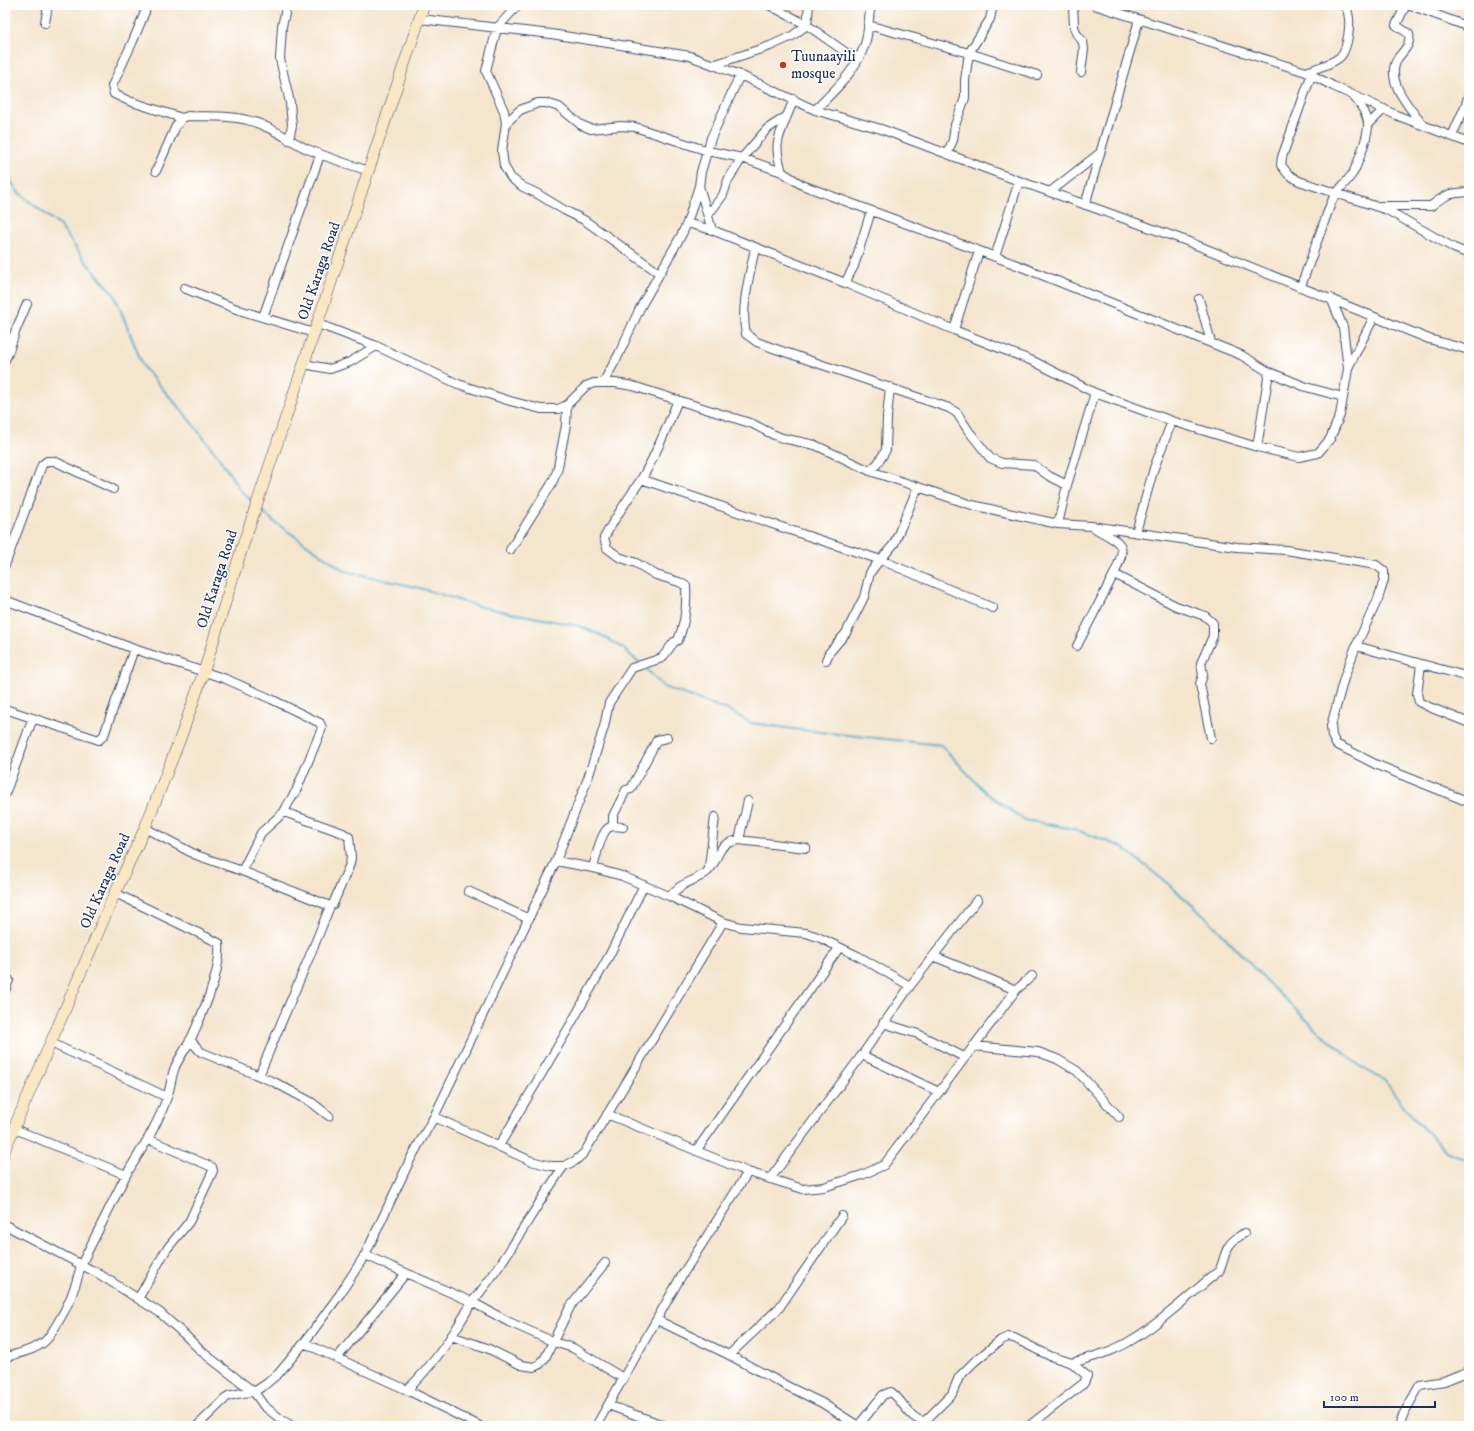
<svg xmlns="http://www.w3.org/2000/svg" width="1474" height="1431" viewBox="0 0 1474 1431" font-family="'IM FELL DW Pica',serif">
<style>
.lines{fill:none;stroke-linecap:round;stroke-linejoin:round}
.stream{stroke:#49a9c8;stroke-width:2}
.street-casing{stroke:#3c4a6f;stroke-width:10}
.secondary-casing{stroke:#3c4a6f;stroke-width:12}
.street{stroke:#fff;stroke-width:8}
.secondary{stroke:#fae7c3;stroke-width:11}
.poi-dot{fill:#c8321e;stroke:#fff;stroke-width:1.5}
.labels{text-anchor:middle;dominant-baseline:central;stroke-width:3;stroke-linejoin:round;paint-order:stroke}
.poi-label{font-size:15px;fill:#1b2f5e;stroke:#fff;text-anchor:start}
.street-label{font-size:15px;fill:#1b2f5e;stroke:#fff}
</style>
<rect width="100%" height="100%" fill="#fff"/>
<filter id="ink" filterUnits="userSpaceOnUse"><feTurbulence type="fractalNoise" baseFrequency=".025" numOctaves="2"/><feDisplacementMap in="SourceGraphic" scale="8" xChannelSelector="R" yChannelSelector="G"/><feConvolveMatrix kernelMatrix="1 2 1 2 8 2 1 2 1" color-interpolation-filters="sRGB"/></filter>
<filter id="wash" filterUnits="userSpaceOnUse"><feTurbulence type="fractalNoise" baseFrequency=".012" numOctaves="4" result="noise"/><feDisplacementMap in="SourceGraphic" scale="16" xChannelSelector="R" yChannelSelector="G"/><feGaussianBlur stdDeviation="0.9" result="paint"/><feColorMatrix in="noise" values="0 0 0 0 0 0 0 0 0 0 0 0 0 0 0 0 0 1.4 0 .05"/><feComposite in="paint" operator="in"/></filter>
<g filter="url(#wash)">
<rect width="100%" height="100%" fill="#f4e5cd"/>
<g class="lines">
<path class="stream" d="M5 171 18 192 60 226 86 262 114 294 144 368 184 413 217 455 241 491 253 502
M259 508 273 521 345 571 420 588 481 607 579 626 601 635 624 649 639 663
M643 666 664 687 728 710 751 723 801 730 941 745 986 793 1025 820 1074 829 1122 847 1167 883 1206 917 1269 984 1316 1029 1361 1067 1384 1080 1414 1119 1446 1151 1469 1161"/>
</g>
</g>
<g filter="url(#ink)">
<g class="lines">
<defs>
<path id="street" d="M146 5 145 12 133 41 112 86 114 94 129 101 182 118
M287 5 282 26 280 59 290 103 292 125 289 140
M518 5 497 28 486 71 504 111 506 123 502 151 504 166 511 178 523 187 536 193 564 210 584 220 659 273
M769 5 807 25 848 54 859 57
M1073 5 1074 26 1076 33 1083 42 1084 49 1081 72
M1094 5 1306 72 1333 86 1396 115 1469 143
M1406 5 1396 25 1409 34C1411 45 1404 50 1398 58 1384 80 1409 107 1422 124
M1410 5 1469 27
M420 19 551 34 690 56 740 75 815 110 881 129 1019 181 1184 240 1429 339 1469 350
M45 23 48 5
M868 25 969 53 1037 75
M713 65 770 46 792 36 807 25 809 5
M1306 72C1317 68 1333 64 1341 56 1348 47 1351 23 1348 13 1348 10 1345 7 1343 5
M1311 76 1282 157 1281 165 1288 174 1299 181 1387 210 1454 248 1469 254
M815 110C834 91 854 73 864 47 869 35 868 19 871 5
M506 123 520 110 538 103H546L559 107 581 125 591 129 621 126 635 127 708 151 742 158 782 172 802 185 1017 265 1241 355 1269 372 1257 447
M1369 124 1384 109
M1452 136 1466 104 1469 94
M947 154 953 140 955 125 965 98V80L969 53 990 19 993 5
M156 171 176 126 182 118 188 116C207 117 228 115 247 120 268 125 286 138 305 148 326 157 347 164 369 171
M782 172C774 145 777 141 787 116
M1050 192 1100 153
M1085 205 1139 20
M1380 206H1431C1446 194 1450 193 1469 192
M708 215 723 195 728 180 742 158 767 129 787 116 794 99
M687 223 712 230 845 283 954 330 1035 362 1095 393 1172 421 1257 447 1299 457 1318 453 1330 439 1340 415 1348 369 1343 327 1331 298
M712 230 699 186 701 172 711 138 740 75
M755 248C750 274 740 308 746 334L757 342 773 348 949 408 957 413 968 430 990 458 1002 463 1034 465 1049 476 1067 485
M995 257 1019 181
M845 283 854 266 871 211
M1301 286 1331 203C1336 191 1346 183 1353 173 1358 163 1369 134 1368 123 1367 113 1360 104 1354 97
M184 288 239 310 314 333
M1199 299 1211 342
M263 317 320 155
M318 324 374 345 458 384 510 401 541 409H558L567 405 586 386 594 383H615L633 386 753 424 772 434 782 438 815 445 870 471 972 505 1058 524 1091 526 1237 547 1286 550 1376 565 1384 571V580L1378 599 1356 646 1344 678 1331 726 1332 736 1336 744 1377 765 1469 802
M954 330 979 251
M5 360 9 351 15 332 27 304
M304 364 330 369 350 362 376 346
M1348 368 1374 317
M1269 372 1306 387 1343 397
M603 383 619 354 640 308 682 234 687 223 699 186
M870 471 878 463 886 450 887 417 890 387
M641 479 796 532 881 560 993 608
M1058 524 1067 485 1095 393
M1093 527C1120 544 1130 541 1114 574L1176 606 1205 616 1213 623V636L1201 663 1203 675 1200 684 1211 738
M1136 532 1154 468 1172 421
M510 550 551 485 557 472 566 425 567 405
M5 565 42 465 47 461H54L113 489
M5 600 134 649 226 679 271 699 320 723 322 728 320 733 296 791 288 804 284 812 261 833 242 871
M1077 646 1114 574
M1356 646 1469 677
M826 660 829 653 846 633 864 597 870 573 875 566 894 544 918 487
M1421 665 1417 694 1419 702 1429 707 1467 722
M5 709 99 740 104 735 134 649
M5 794 33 718
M613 826V816L626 790 631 789 633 785 657 740 667 738
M145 828 196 855 242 871 330 906 333 904 350 864 351 857 349 837 343 833 284 812
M739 840 806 848
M556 861 588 778 604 727 609 703 632 668 662 658 674 642 678 640C685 624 687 604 686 586L679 582 656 575 636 563 619 557 607 548 604 538C615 517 629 498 642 478 657 453 667 427 678 400
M709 867 715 817
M593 868C596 858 601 830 610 827 614 825 619 827 623 827
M468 891 529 919
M115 893 219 943C222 971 202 1015 190 1041 185 1050 179 1058 175 1067 171 1077 171 1087 167 1097 158 1125 141 1150 126 1175
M669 896C673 893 677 889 681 886 690 881 700 878 708 871 722 856 714 845 739 840L748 801
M933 956 1016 990
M5 979 7 978 9 980 5 991
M883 1023 918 1034 964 1057
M190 1040 201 1052 274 1082 311 1102 329 1116
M51 1043 167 1097
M973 1046 1038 1052 1057 1059 1077 1071 1119 1117
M862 1055 939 1092
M259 1076C282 1019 308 963 330 906
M607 1114 748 1172 803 1189 824 1187 862 1175 884 1165 1016 990 1032 976
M434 1117 531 1161 551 1166H564L575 1161 584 1153 723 922
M5 1125 126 1175 81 1265C76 1287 69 1305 57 1324 53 1330 50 1337 44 1342 35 1350 19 1353 7 1357
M499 1146 568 1029 609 956 644 885
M696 1151 839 948
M564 1166C532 1210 508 1260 472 1302L509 1322 554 1342 573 1348 623 1378
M770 1179 862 1055 910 986 977 900
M5 1225 99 1274 159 1312 185 1335 201 1351 254 1392 264 1406 282 1420 292 1426
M365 1255 472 1302C453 1336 435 1363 407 1390
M138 1299 166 1250 189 1222 213 1171 212 1167 148 1139
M657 1320 729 1355 789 1387 822 1403 858 1426
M451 1336 487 1348 521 1365 534 1367 540 1364 545 1358 570 1307 605 1263
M304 1343 407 1390 480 1426
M729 1355 779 1308 842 1216
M337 1358 406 1273
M1072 1363C1092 1357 1112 1352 1130 1341 1162 1322 1190 1294 1219 1271 1224 1262 1224 1253 1229 1246 1232 1240 1239 1237 1244 1233
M608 1405 679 1280 748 1172
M197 1426 228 1396 242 1393 254 1392 266 1384 279 1373 304 1343 340 1294 365 1255 411 1158 434 1117 556 861 593 868 622 876 669 896 723 922 741 927 806 933 818 937 858 956 910 986
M596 1426 608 1405 666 1426
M858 1426 883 1395 891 1392C902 1399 910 1421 925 1421L952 1394 959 1377 974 1362 1001 1340 1008 1337 1014 1338 1050 1356 1072 1363 1087 1376 1084 1383 1029 1426
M1399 1426 1404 1413 1420 1385 1444 1381 1469 1371"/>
<path id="secondary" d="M5 1149 115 893 145 828 180 739 204 671 242 548 424 5"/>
</defs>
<use href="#street" class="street-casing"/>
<use href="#secondary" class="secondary-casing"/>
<use href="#street" class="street"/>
<use href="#secondary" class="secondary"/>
</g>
</g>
<circle class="poi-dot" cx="783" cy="65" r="4"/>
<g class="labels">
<g class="poi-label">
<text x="791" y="56">Tuunaayili<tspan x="791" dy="17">mosque</tspan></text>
</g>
<g class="street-label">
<text transform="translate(319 271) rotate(-71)">Old Karaga Road</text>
<text transform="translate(217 579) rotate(-72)">Old Karaga Road</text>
<text transform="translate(105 881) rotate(-66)">Old Karaga Road</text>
</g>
</g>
<rect width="1474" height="1431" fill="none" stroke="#fff" stroke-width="20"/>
<path d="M1324 1401v6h111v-6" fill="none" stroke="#1b2f5e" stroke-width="2"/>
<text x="1330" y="1401" font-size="12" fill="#1b2f5e" stroke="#ffffff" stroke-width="3" paint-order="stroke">100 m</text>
</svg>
